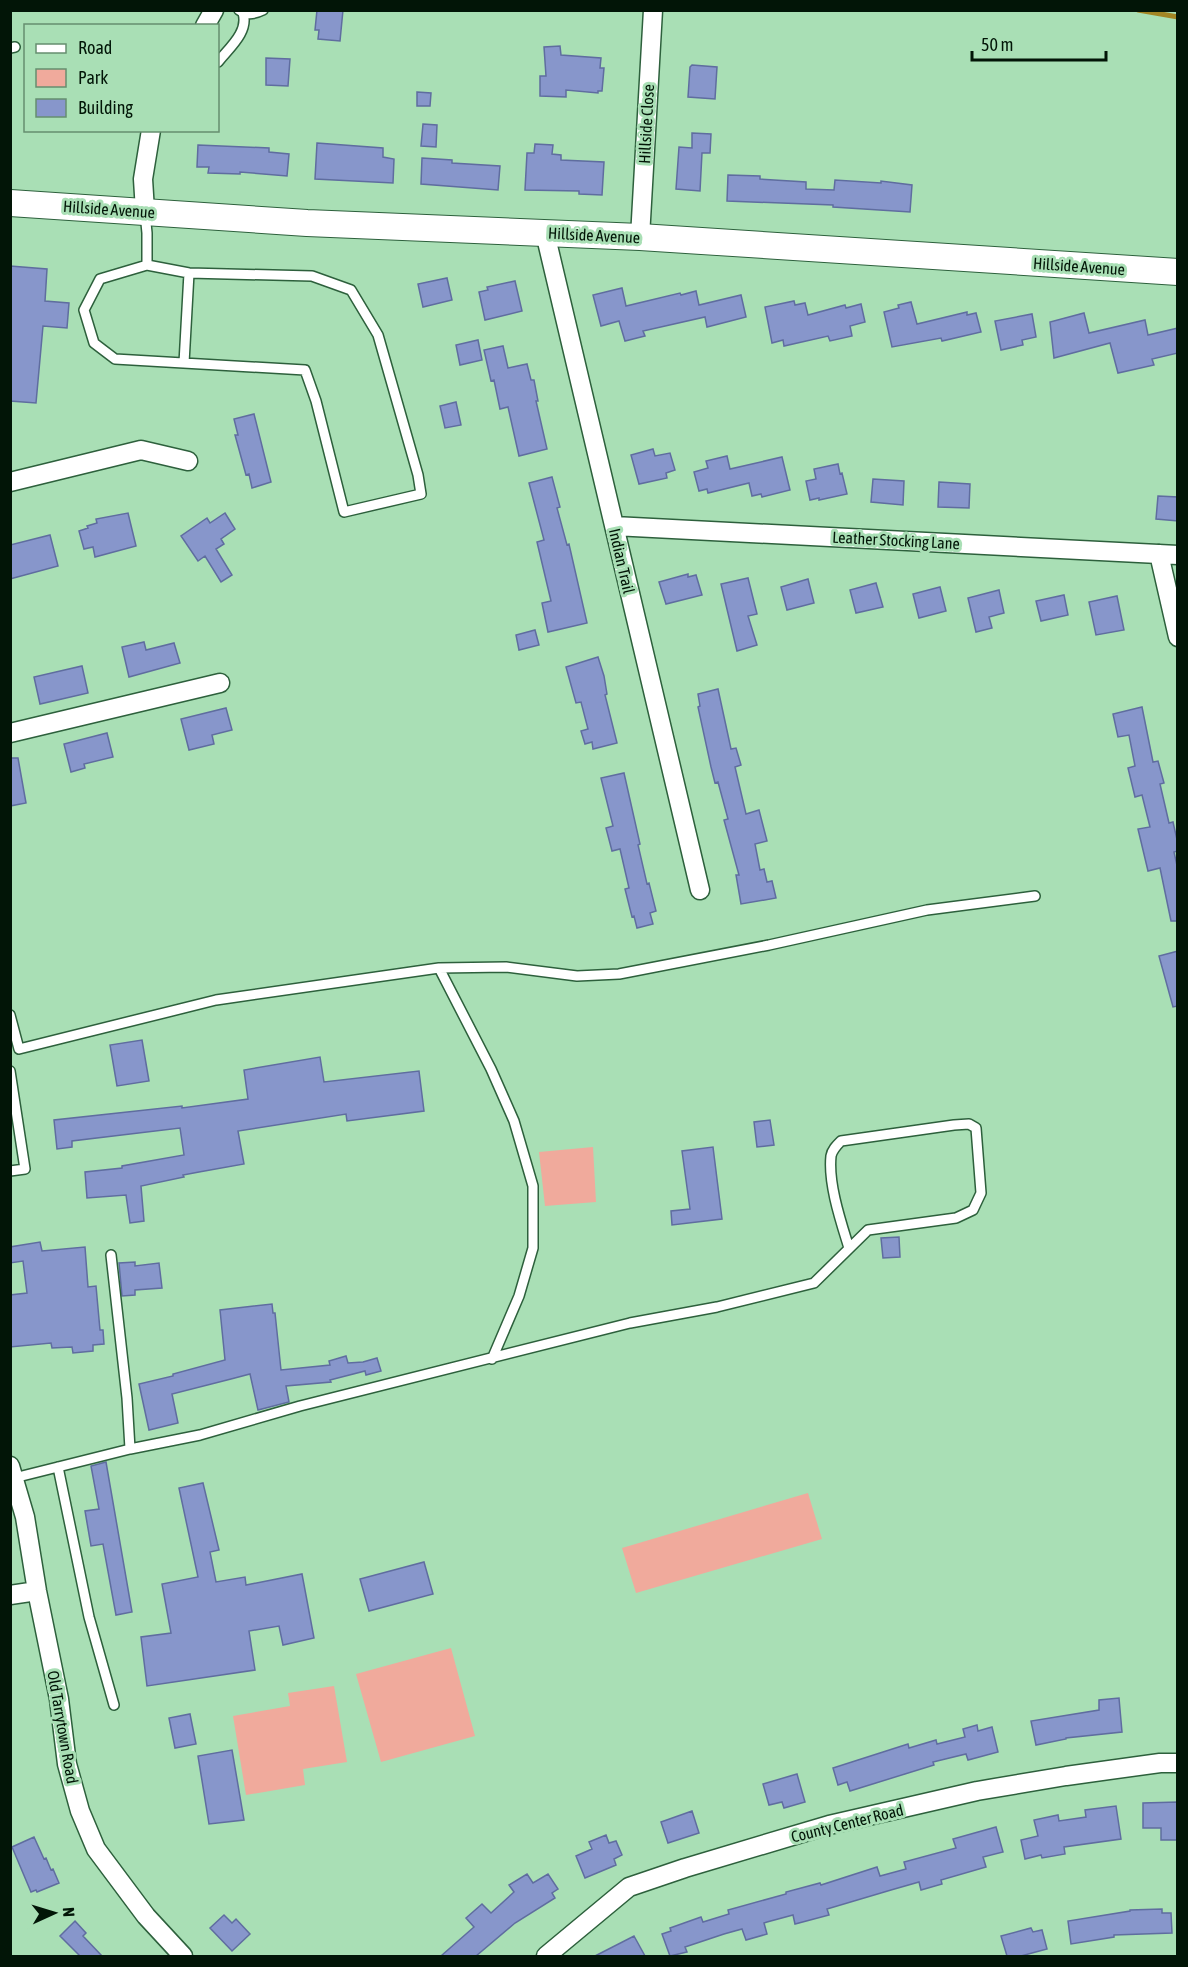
<svg xmlns="http://www.w3.org/2000/svg" width="1188" height="1967" viewBox="0 0 1188 1967" font-family="'Asap Condensed',sans-serif">
<style>
.green{fill:#f0aa9c}
.lines{fill:none;stroke-linecap:round;stroke-linejoin:round}
.stream{stroke:#a28524;stroke-width:5}
.building{fill:#8796cb;stroke:#5f6d9f;stroke-width:1.5}
.lane-casing{stroke:#2d603c;stroke-width:12}
.street-casing{stroke:#2d603c;stroke-width:21}
.secondary-casing{stroke:#2d603c;stroke-width:28}
.lane{stroke:#fff;stroke-width:9}
.street{stroke:#fff;stroke-width:18}
.secondary{stroke:#fff;stroke-width:26}
.labels{text-anchor:middle;dominant-baseline:central;stroke-width:6;stroke-linejoin:round;paint-order:stroke}
.street-label{font-size:16px;fill:#021507;stroke:#a9dfb5}
</style>
<rect width="100%" height="100%" fill="#a9dfb5"/>
<path class="green" d="M593 1147 596 1202 545 1206 539 1152Z
M808 1493 822 1539 636 1593 622 1548Z
M451 1648 475 1736 381 1762 356 1674Z
M334 1686 347 1762 303 1769 305 1785 246 1795 233 1716 290 1706 288 1693Z"/>
<g class="lines">
<path class="stream" d="M1138 10 1178 17"/>
</g>
<path class="building" d="M317 10H343L340 41 318 39 319 30H315Z
M560 46 561 55 601 58 600 68H604L602 91H598V93L566 90V97L540 96V76H546L544 47Z
M266 58 290 59 288 86 266 85Z
M692 65 717 67 715 99 688 97 690 67Z
M417 92 431 93 430 106H417Z
M423 124 437 125 436 147 421 146Z
M692 133 711 134 710 153H702L700 191 676 189 679 147 692 148Z
M317 143 383 148V157L394 159 393 183 315 179Z
M535 144 553 145 552 154 561 155V160L604 162 602 195 579 194V191L525 190 527 153H534Z
M198 145 269 148V152L289 154 287 176 240 172V174L208 173 209 167H197Z
M422 158 452 160V163L500 166 498 190 421 184Z
M728 175 760 176V179L806 182V189L834 190 835 180 881 183V181L912 185 910 212 833 207V205L727 201Z
M10 266 47 269 45 301 69 303 67 328 43 326 36 403 10 401Z
M447 278 452 300 423 307 418 284Z
M515 281 522 311 485 320 479 292 488 290 487 287Z
M622 288 626 306 680 293 681 295 696 291 699 305 741 295 746 317 707 327 705 317 643 331 645 336 625 341 619 321 601 326 593 295Z
M794 301 795 305 805 303 808 315 845 305 846 308 861 304 865 322 850 326 852 336 830 341 828 336 784 346 783 340 772 343 765 307Z
M911 302 917 324 967 312V315L976 313 981 332 942 341 941 338 892 347 884 312 899 308 898 305Z
M1084 313 1089 333 1145 320 1148 335 1178 328V353L1152 359 1154 365 1118 373 1110 343 1054 358 1050 322Z
M1032 314 1036 337 1022 340 1023 345 1001 350 995 321Z
M478 340 482 360 460 365 456 345Z
M503 346 508 368 527 364 531 380H534L538 401H536L547 449 519 456 508 407 500 409 494 380 491 381 484 350Z
M456 402 461 425 445 428 440 406Z
M254 414 271 482 252 488 249 474 246 475 235 435H238L234 419Z
M653 449 655 456 670 453 675 470 666 473 667 478 639 484 631 455Z
M727 456 730 469 782 457 790 490 762 497 761 494 752 496 749 483 708 493 707 489 699 491 694 472 708 468 706 461Z
M838 464 840 474 842 473 847 494 819 500V498L810 500 806 481 816 479 814 469Z
M552 477 560 507 557 508 567 545 569 544 587 623 548 632 542 603 551 601 537 542 544 540 529 483Z
M873 479 904 481 903 505 871 502Z
M939 482 970 484 969 508 938 507Z
M1158 496 1178 497V521L1156 519Z
M128 513 136 546 95 557 93 547 84 549 79 531 88 528 87 526 97 523 96 519Z
M225 513 235 529 221 539 224 544 216 549 232 575 221 582 205 556 198 561 181 536 207 518 210 523Z
M50 535 58 566 10 579V545Z
M688 574V577L696 575 702 595 666 604 659 582Z
M748 578 757 614 748 616 757 645 737 651 721 584Z
M808 579 814 603 787 610 781 587Z
M876 583 883 607 856 613 850 590Z
M940 587 946 611 919 618 913 594Z
M999 590 1004 613 989 617 992 628 976 632 968 598Z
M1064 595 1068 615 1041 621 1036 601Z
M1117 596 1124 630 1096 635 1089 602Z
M535 630 539 645 519 650 516 635Z
M144 642 146 650 174 643 180 663 129 677 122 647Z
M598 657 604 676 607 694 605 695 617 743 593 749 592 742 585 744 581 731 588 729 581 702 576 703 566 667Z
M82 666 88 693 40 704 34 677Z
M718 689 731 749 736 748 741 765 735 767 746 814 759 810 767 841 755 844 760 870 764 869 767 882 772 881 776 898 741 904 736 875H739L724 820 728 819 718 782 715 783 711 767 698 707 700 706 698 694Z
M1142 707 1153 762 1158 761 1164 783 1160 784 1169 823 1173 822 1178 844V851L1174 852 1178 870V921H1171L1160 868 1148 871 1138 829 1150 827 1142 795 1135 797 1128 768 1135 766 1129 735 1118 737 1113 714Z
M226 708 232 730 212 735 214 744 189 750 181 719Z
M107 733 113 757 84 764 85 768 71 772 64 744Z
M10 758H18L26 803 10 806Z
M624 773 640 844 638 845 647 884 649 883 656 911 650 913 653 924 637 928 634 916 632 917 625 889 629 888 620 849 612 851 606 828 613 826 601 778Z
M1178 951V1006L1173 1007 1159 956Z
M142 1040 149 1081 117 1086 110 1045Z
M320 1057 324 1082 419 1071 424 1111 347 1121 346 1114 238 1131 244 1164 199 1172 183 1175 184 1177 141 1186 144 1221 130 1223 126 1195 87 1198 85 1172 122 1168V1166L184 1155 180 1128 72 1141V1147L57 1149 54 1120 182 1106V1108L248 1099 244 1070Z
M770 1120 774 1145 757 1147 754 1122Z
M713 1147 722 1219 672 1225 671 1211 690 1209 682 1151Z
M899 1237 900 1257 883 1258 881 1238Z
M40 1242 42 1251 85 1247 88 1287 96 1286 100 1330H103L104 1344 93 1345V1351L73 1353 72 1347 52 1348 51 1343 10 1347V1295L27 1293 23 1261 10 1263V1247Z
M135 1262V1266L159 1263 162 1288 135 1290V1295L122 1296 119 1263Z
M272 1304 273 1313H275L281 1370 330 1365 329 1361 346 1356 348 1363 363 1362 377 1358 381 1371 366 1375 365 1371 330 1380 331 1382 286 1386 289 1402 258 1410 250 1374 231 1379 172 1394 178 1423 149 1430 139 1384 173 1376V1374L225 1360 220 1310Z
M106 1462 132 1612 116 1615 103 1544 91 1546 85 1511 99 1509 91 1466Z
M203 1483 219 1550 210 1552 216 1582 245 1577 246 1585 302 1574 314 1638 283 1645 279 1626 249 1631 255 1670 147 1686 141 1637 171 1633 162 1584 198 1577 179 1488Z
M424 1562 433 1594 369 1611 360 1579Z
M1119 1698 1122 1732 1066 1738V1739L1036 1745 1031 1721 1099 1710V1700Z
M190 1714 196 1744 175 1748 169 1718Z
M977 1725 978 1731 992 1727 998 1752 968 1760 966 1754 933 1762 934 1765 850 1791 847 1782 838 1785 833 1768 908 1744 909 1748 936 1740 937 1744 965 1737 963 1729Z
M232 1750 244 1820 209 1824 198 1756Z
M797 1774 805 1802 784 1808 782 1802 769 1805 763 1784Z
M1178 1802V1840H1161V1828H1143V1803Z
M1116 1806 1121 1839 1064 1847 1065 1854 1042 1858 1041 1855 1025 1859 1021 1840 1038 1836 1034 1820 1058 1815 1059 1821 1086 1817 1085 1810Z
M692 1811 699 1833 668 1843 661 1822Z
M996 1827 1003 1852 983 1857 986 1867 941 1880 942 1884 921 1890 919 1882 891 1890 827 1909 829 1915 795 1924 793 1915 767 1922 764 1923 767 1934 746 1940 742 1929 724 1934 685 1947 687 1952 670 1956 662 1934 671 1931 670 1928 701 1917 703 1922 729 1914 728 1910 786 1894V1892L820 1883 821 1885 877 1867 880 1876 906 1869 904 1862 956 1848 953 1839Z
M606 1835 609 1843 616 1841 622 1855 614 1859 616 1865 585 1878 576 1856 592 1849 589 1842Z
M34 1837 44 1859 46 1858 51 1870 53 1869 59 1883 37 1892 36 1890 31 1892 12 1847Z
M527 1874 533 1883 548 1874 558 1889 552 1893 555 1898 515 1923 476 1956H441L474 1927 466 1918 482 1904 491 1913 514 1892 509 1885Z
M1162 1909V1913H1171L1172 1933 1114 1935V1937L1071 1944 1068 1921 1130 1911V1910Z
M224 1915 232 1923 236 1919 250 1934 232 1951 210 1928Z
M75 1921 86 1933 83 1936 102 1956H80L60 1936Z
M1031 1928 1033 1932 1042 1930 1047 1949 1021 1956H1007L1001 1936Z
M634 1936 645 1956H595Z"/>
<g class="lines">
<defs>
<path id="lane" d="M239 10C247 16 255 14 263 10
M10 48 15 47
M218 62C229 48 249 32 243 13
M145 213 147 233V265
M147 265 189 273 312 276 351 290 378 335 418 475 421 494 344 512 316 401 305 370 115 359 94 343 84 310 100 279Z
M184 363 189 273
M439 968 491 1069 514 1121 533 1186V1248L519 1296 492 1359
M10 1015 19 1049 216 1000 439 968 506 967 577 976 619 974 769 945 927 910 1035 896
M10 1071 25 1169 10 1171
M130 1449 200 1435 300 1406 630 1323 717 1307 814 1283 868 1230 956 1218 973 1210 981 1193 976 1128 969 1124 954 1125 841 1141C836 1146 832 1150 831 1156 828 1184 841 1222 849 1248
M58 1467 89 1617 114 1705
M14 1478 130 1449 127 1398 111 1255"/>
<path id="street" d="M205 26 214 10
M145 211 143 179 151 130
M545 233 700 890
M640 237 653 10
M10 482 141 450 188 461
M614 526 1178 555
M1159 554 1178 637
M10 733 220 683
M10 1466 25 1517 37 1591 59 1699 67 1764 80 1811 96 1849 146 1916 183 1956
M10 1595 37 1591
M546 1956 629 1887 685 1868 829 1825 977 1791 1066 1776 1160 1763H1178"/>
<path id="secondary" d="M10 203 307 223 640 237 1178 272"/>
</defs>
<use href="#lane" class="lane-casing"/>
<use href="#street" class="street-casing"/>
<use href="#secondary" class="secondary-casing"/>
<use href="#lane" class="lane"/>
<use href="#street" class="street"/>
<use href="#secondary" class="secondary"/>
</g>
<g class="labels">
<g class="street-label">
<text transform="translate(646 124) rotate(-87)">Hillside Close</text>
<text transform="translate(109 209) rotate(4)">Hillside Avenue</text>
<text transform="translate(594 235) rotate(3)">Hillside Avenue</text>
<text transform="translate(1079 266) rotate(4)">Hillside Avenue</text>
<text transform="translate(896 540) rotate(3)">Leather Stocking Lane</text>
<text transform="translate(622 561) rotate(77)">Indian Trail</text>
<text transform="translate(63 1727) rotate(80)">Old Tarrytown Road</text>
<text transform="translate(847 1823) rotate(-14)">County Center Road</text>
</g>
</g>
<rect width="1188" height="1967" fill="none" stroke="#021507" stroke-width="24"/>
<rect x="24" y="24" width="195" height="108" fill="#a9dfb5" stroke="#668e6f" stroke-width="1.5"/>
<rect x="36" y="44" width="30" height="9" fill="#ffffff" stroke="#668e6f" stroke-width="1.5"/>
<text x="78" y="54" font-size="18" fill="#021507">Road</text>
<rect x="36" y="69" width="30" height="18" fill="#f0aa9c" stroke="#668e6f" stroke-width="1.5"/>
<text x="78" y="84" font-size="18" fill="#021507">Park</text>
<rect x="36" y="99" width="30" height="18" fill="#8796cb" stroke="#668e6f" stroke-width="1.5"/>
<text x="78" y="114" font-size="18" fill="#021507">Building</text>
<g transform="translate(54 1913) rotate(86)" stroke="#a9dfb5" stroke-width="4.5" paint-order="stroke">
<path d="M0-4.5L10 22L0 15L-10 22Z" fill="#021507"/>
<text y="-9" font-size="16" font-weight="bold" text-anchor="middle" fill="#021507">N</text>
</g>
<path d="M972 51v9h134v-9" fill="none" stroke="#021507" stroke-width="3"/>
<text x="981" y="51" font-size="18" fill="#021507" stroke="#a9dfb5" stroke-width="4.5" paint-order="stroke">50 m</text>
</svg>
